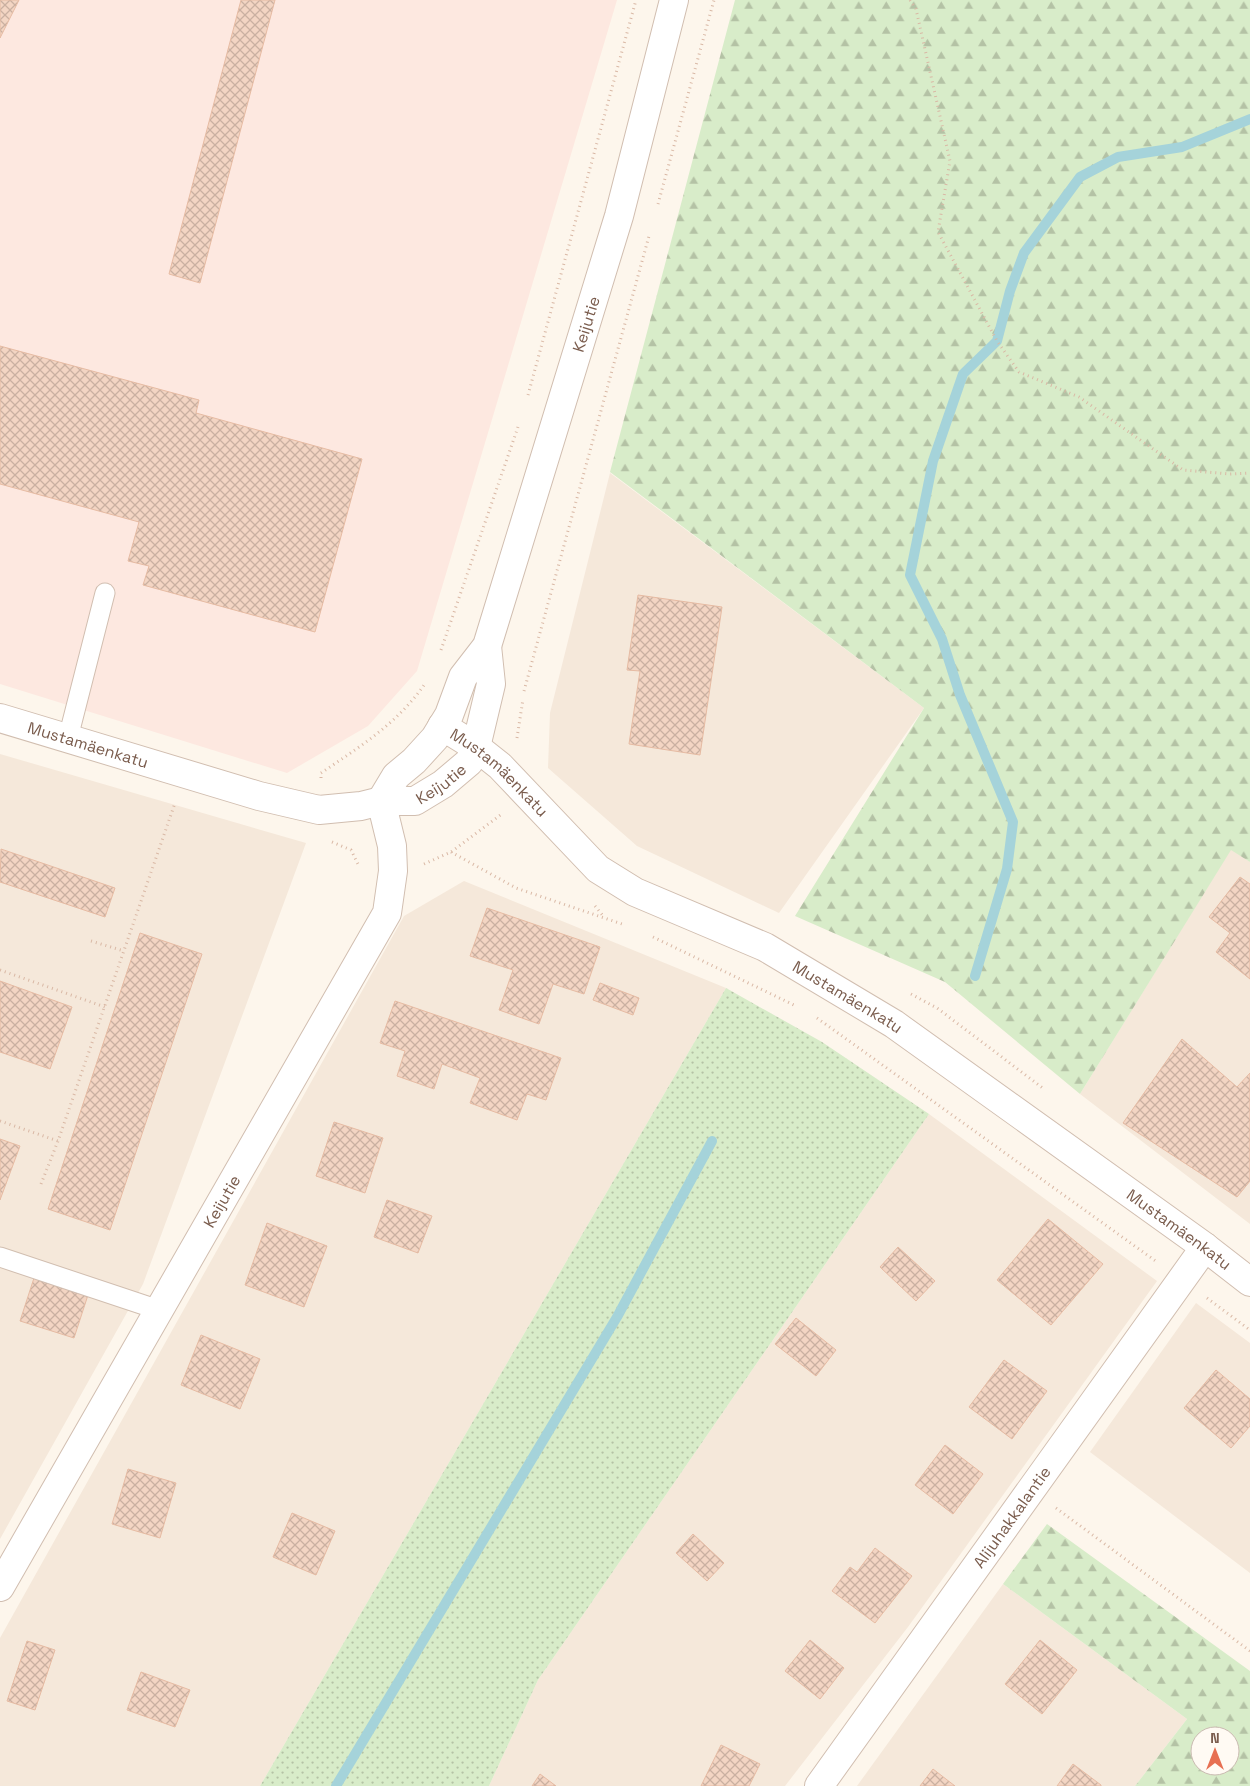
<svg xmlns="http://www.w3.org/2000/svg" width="1250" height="1786" viewBox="0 0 1250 1786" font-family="'Space Grotesk',sans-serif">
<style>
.residential{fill:#f5e8da}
.commercial{fill:#fde8e0}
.grass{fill:url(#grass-dots)}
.forest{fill:url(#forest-firs);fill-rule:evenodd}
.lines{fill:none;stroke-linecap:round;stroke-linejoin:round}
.stream{stroke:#a5d3da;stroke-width:10}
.building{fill:url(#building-cross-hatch);stroke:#e6bba3}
.service-casing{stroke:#d1beb0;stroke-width:21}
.minor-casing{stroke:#d1beb0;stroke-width:30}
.path{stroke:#d9b8a5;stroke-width:3;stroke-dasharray:1 4;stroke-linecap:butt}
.service{stroke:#fff;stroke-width:19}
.minor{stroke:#fff;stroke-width:28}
.labels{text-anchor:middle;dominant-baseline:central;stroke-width:4;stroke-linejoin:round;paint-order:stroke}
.street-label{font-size:16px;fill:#7a5c4d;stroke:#fffaf3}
</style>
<defs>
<pattern id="grass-dots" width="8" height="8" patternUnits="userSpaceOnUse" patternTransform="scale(1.25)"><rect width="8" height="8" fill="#d8ecc9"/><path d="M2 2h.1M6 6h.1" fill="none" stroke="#b4c2a5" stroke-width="1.8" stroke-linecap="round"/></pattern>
<pattern id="forest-firs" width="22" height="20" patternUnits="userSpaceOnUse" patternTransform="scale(1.25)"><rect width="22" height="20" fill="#d8ecc9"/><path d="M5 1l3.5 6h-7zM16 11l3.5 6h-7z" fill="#b4c2a5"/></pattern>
<pattern id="building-cross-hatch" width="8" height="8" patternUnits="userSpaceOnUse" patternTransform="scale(1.25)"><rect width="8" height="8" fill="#f3d5c3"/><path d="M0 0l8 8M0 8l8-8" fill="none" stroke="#cab0a1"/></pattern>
</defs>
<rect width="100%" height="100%" fill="#fdf6ec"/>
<path class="residential" d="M610 473 924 708 779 913 637 846 548 768 550 713Z
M0 754 306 843 143 1284 0 1539Z
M1231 849 1250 862V1224L1080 1094Z
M464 881 726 988 260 1786H0V1638L404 916Z
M929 1114 1157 1281 908 1627 785 1786H489L538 1680Z
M1196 1303 1250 1343V1573L1090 1452Z
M1003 1584 1187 1719 1135 1786H857Z"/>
<path class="commercial" d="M0 0H617L417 671 368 726 287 773 0 684Z"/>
<path class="grass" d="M726 988 822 1042 929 1114 538 1680 489 1786H260Z"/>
<path class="forest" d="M735 0H1250V862L1231 850 1080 1094 945 982 795 916 924 708 610 472Z
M1047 1524 1250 1671V1786H1135L1187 1719 1003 1584ZM1200 1736H1230V1766H1200Z"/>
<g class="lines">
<path class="stream" d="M975 976 1007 869 1013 822 960 695 942 639 910 575 933 461 963 374 997 341 1010 291 1024 253 1080 177 1118 157 1182 147 1250 119
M336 1786 617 1317 712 1141"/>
</g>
<path class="building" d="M0 0H19L0 38Z
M241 0H275L200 283 169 274Z
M0 346 199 400 196 413 362 459 315 632 143 585 149 566 128 561 139 522 0 484Z
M638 595 722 607 700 755 629 744 640 671 627 670Z
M1 849 115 888 105 917 0 882Z
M1240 877 1250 884V979L1216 952 1230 933 1209 917Z
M487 908 600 947 584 994 553 984 539 1024 499 1010 513 970 470 956Z
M140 933 202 954 110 1230 48 1209Z
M0 981 72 1007 50 1069 0 1052Z
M600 983 639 998 633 1015 593 1000Z
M395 1001 561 1058 546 1100 527 1094 517 1120 470 1103 480 1078 442 1064 434 1089 397 1076 405 1051 380 1043Z
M1182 1039 1237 1087 1250 1073V1181L1237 1197 1123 1123Z
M334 1122 383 1138 365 1193 316 1176Z
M0 1139 20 1146 0 1200Z
M387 1200 432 1216 418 1253 374 1237Z
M1048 1219 1103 1264 1051 1325 997 1280Z
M267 1223 327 1246 304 1307 245 1285Z
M898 1247 935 1281 916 1301 880 1267Z
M34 1278 88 1295 74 1338 20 1321Z
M796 1318 836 1350 816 1376 775 1344Z
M201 1335 260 1359 240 1409 181 1385Z
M1004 1360 1047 1391 1012 1439 969 1407Z
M1216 1370 1250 1399V1426L1231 1448 1184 1408Z
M945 1445 983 1474 953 1514 915 1485Z
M128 1469 176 1483 160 1538 112 1524Z
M292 1513 335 1531 316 1575 273 1557Z
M693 1534 724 1563 707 1581 676 1553Z
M875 1548 912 1576 875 1623 832 1591 850 1567 857 1572Z
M810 1640 844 1668 820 1699 785 1671Z
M1040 1640 1077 1670 1042 1714 1005 1684Z
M27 1641 55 1650 35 1710 7 1701Z
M141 1672 190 1690 175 1727 127 1710Z
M721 1745 760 1764 749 1786H701Z
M1073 1764 1101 1785V1786H1057Z
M933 1769 955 1786H920Z
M540 1774 556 1786H532Z"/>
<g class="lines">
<defs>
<path id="service" d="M68 738 105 593
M0 1257 159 1310"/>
<g id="minor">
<path id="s1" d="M0 718 259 796 319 810 361 806 381 801H415L443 784 469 762 476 747 491 684 487 646"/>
<path id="s2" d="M442 726 476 747 500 766 598 869 635 892 765 947 894 1024 1205 1247 1250 1282"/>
<path id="s3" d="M0 1587 387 913 393 871 392 846 381 801 396 776 414 761 435 738 449 715 463 677 487 646 619 216 674 0"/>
<path id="s4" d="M819 1786 1205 1247"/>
</g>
</defs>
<use href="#service" class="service-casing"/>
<use href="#minor" class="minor-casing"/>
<path class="path" d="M910 0 916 9 950 161 938 232 997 341 1019 372 1079 397 1183 470 1230 474 1250 473
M658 204 714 0
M528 395 636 0
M441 650 518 427
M524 691 649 236
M517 738 523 699
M321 778V773C358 748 398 723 424 685
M332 842 351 850 359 866
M451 852 516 888 622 924
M424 864 451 852 503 813
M595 906 604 917
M653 937 796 1006
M91 941 124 951
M0 970 105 1007
M911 994 937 1008 1044 1089
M817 1018 1157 1262
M0 1121 58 1141
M41 1184 58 1141 175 803
M1207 1298 1250 1330
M1056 1508 1250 1651"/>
<use href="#service" class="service"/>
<use href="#minor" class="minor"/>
</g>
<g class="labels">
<g class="street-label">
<text stroke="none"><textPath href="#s3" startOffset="1418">Keijutie</textPath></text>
<text stroke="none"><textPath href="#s1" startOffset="92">Mustamäenkatu</textPath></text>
<text stroke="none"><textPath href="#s2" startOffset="74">Mustamäenkatu</textPath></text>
<text stroke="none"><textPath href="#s1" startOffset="460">Keijutie</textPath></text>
<text stroke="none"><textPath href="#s2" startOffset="494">Mustamäenkatu</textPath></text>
<text stroke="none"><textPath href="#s3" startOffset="445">Keijutie</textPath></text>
<text stroke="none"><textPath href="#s2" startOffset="899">Mustamäenkatu</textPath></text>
<text stroke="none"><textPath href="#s4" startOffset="331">Alijuhakkalantie</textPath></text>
</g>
</g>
<g transform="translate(1215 1751)"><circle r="24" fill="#fffaf3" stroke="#cabbb1"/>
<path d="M0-4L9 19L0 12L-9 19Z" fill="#e76f51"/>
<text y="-8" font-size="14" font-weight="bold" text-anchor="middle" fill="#7a5c4d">N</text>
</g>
</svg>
